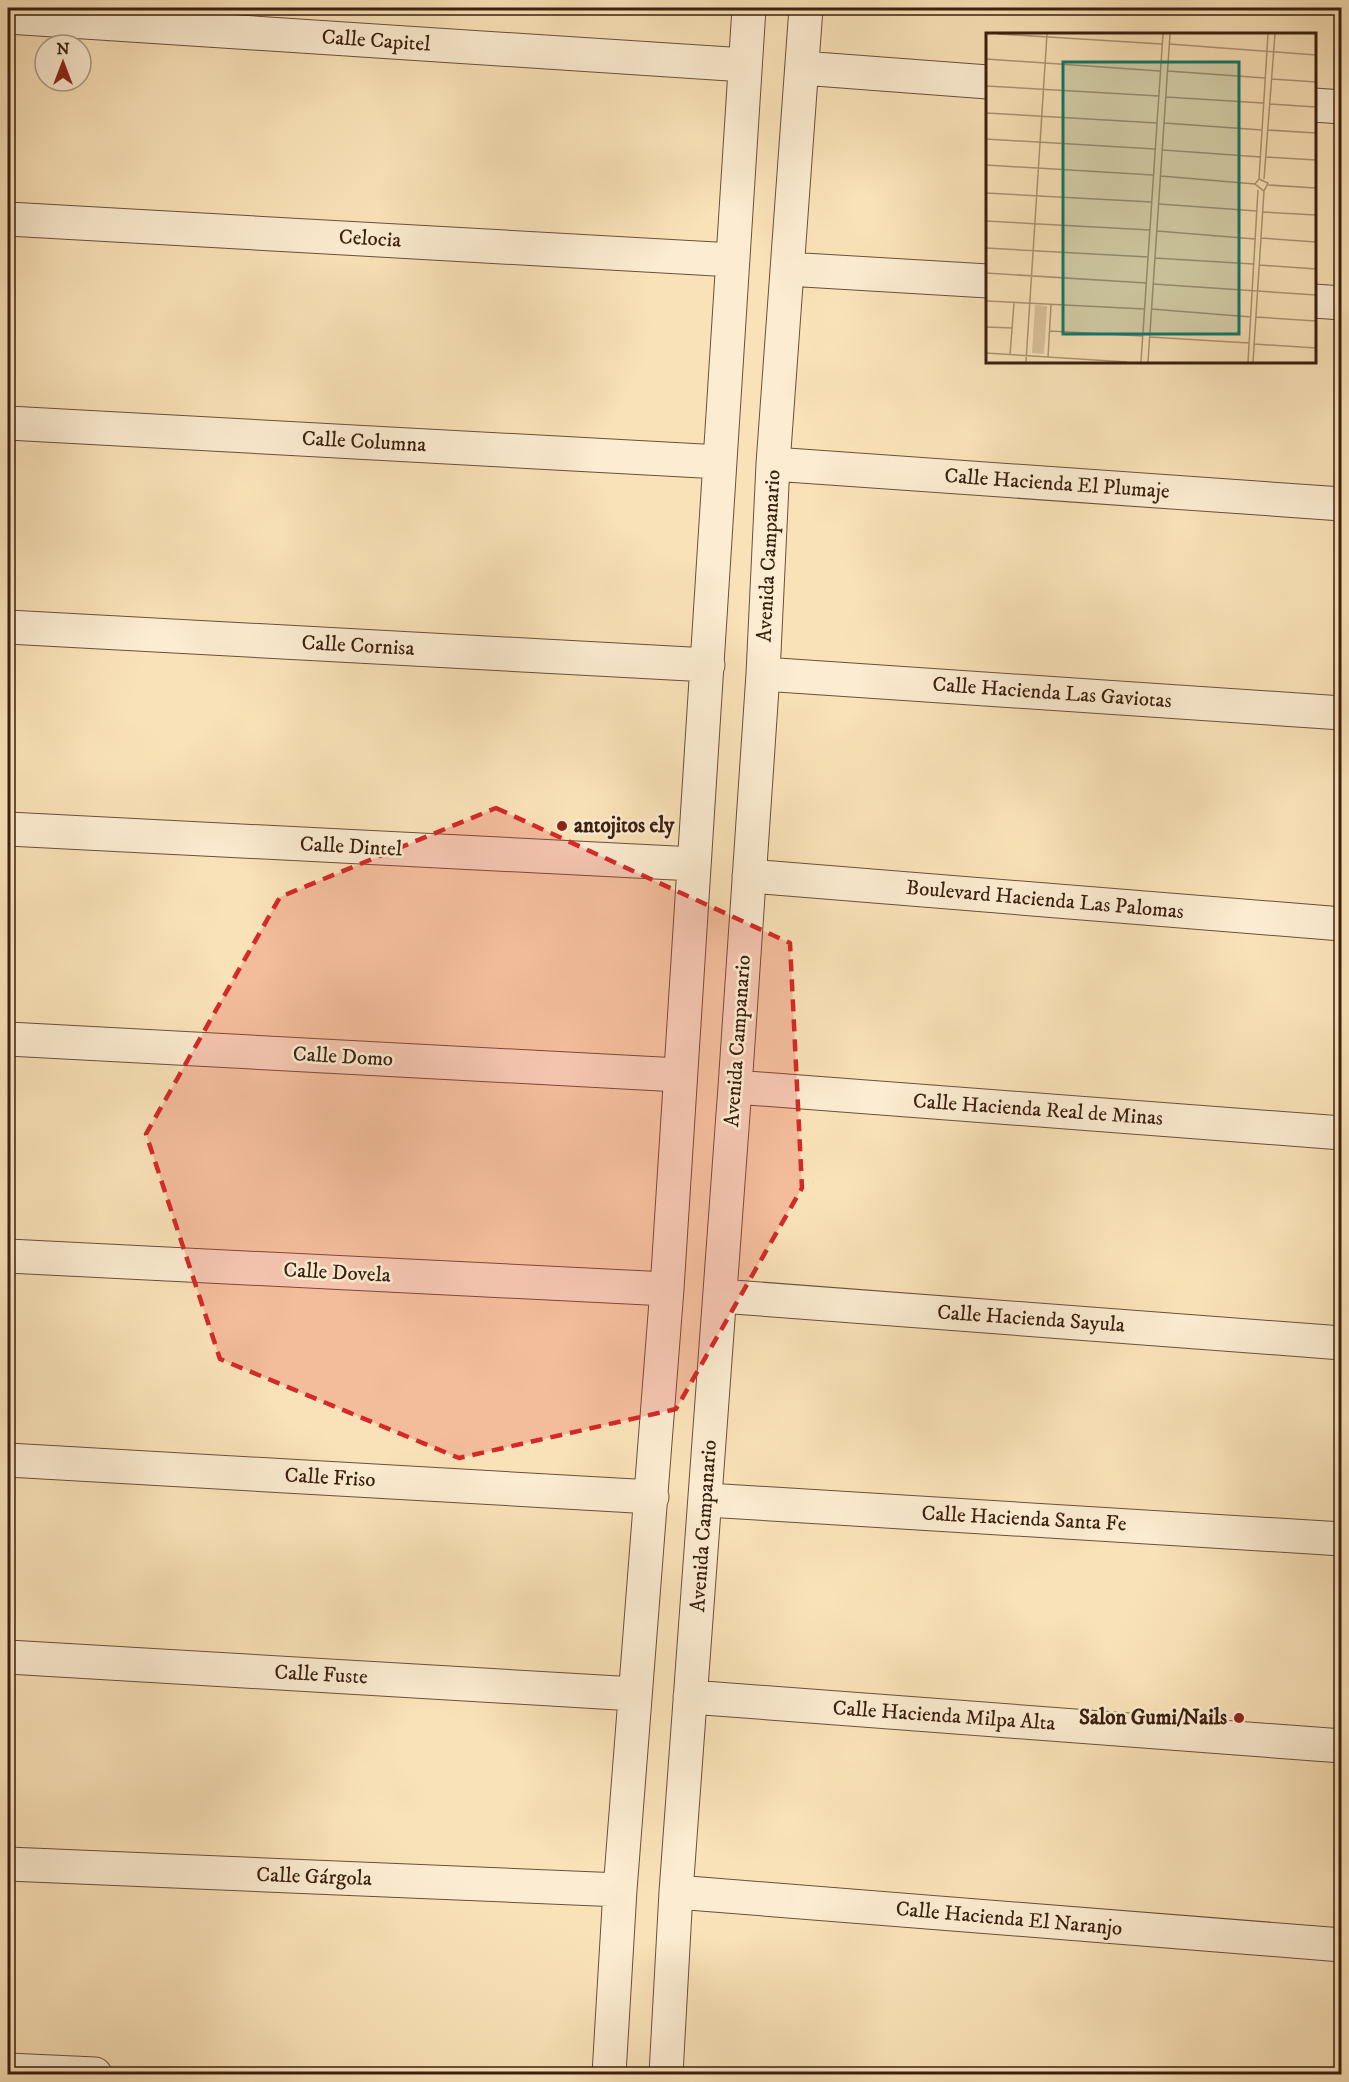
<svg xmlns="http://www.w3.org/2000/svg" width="1349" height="2082" viewBox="0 0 1349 2082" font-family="'IM FELL DW Pica',serif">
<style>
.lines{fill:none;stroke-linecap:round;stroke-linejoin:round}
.minor-casing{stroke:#6a5039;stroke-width:35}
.minor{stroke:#fcecd1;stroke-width:33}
.marked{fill:#d62828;fill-opacity:0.2;stroke:#d62828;stroke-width:4.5;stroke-dasharray:12 8;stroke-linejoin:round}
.poi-dot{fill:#8f2418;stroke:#fcecd1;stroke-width:2}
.labels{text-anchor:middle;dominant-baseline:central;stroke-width:5;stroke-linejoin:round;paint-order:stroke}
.street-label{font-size:21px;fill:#3a1f0f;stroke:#fcecd1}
.poi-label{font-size:21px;font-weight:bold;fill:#3a1f0f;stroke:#fcecd1;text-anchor:start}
.inset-road{fill:none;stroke:#ad9474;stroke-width:1.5}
.view{fill:#0f766e;fill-opacity:0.15;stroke:#0f766e;stroke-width:3}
.inset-edge{fill:none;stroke:#3a1f0f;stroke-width:3}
</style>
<rect width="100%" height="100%" fill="#fae2b8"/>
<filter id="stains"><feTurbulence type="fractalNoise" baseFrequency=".00333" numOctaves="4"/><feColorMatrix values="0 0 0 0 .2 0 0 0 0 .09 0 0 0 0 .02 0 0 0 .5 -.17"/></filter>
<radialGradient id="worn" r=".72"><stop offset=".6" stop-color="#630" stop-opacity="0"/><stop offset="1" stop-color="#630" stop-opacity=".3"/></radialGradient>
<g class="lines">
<defs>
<path id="minor" d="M8 17 745 65
M802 68 988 82
M1314 105 1342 107
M8 219 733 260
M787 269 988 281
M1314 301 1342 303
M8 423 720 462
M773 464 1342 504
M8 627 708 665
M763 674 1342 713
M8 829 694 864
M749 876 1342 924
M8 1039 679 1075
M735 1087 1342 1133
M8 1256 667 1289
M720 1296 1342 1343
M8 1460 652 1497
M707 1500 1342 1539
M8 1657 635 1694
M690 1697 1342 1746
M8 1864 620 1890
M676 1892 1342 1945
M8 2070 95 2074
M609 2074 620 1890 667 1289 749 8
M666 2074 676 1892 735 1087 763 674 773 464 806 8"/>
</defs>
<use href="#minor" class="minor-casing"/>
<use href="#minor" class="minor"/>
</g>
<path class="marked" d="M496 808 790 943 802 1188 676 1409 459 1458 220 1359 146 1134 280 897Z"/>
<g class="poi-dot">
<circle cx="562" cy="826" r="6"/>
<circle cx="1239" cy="1718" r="6"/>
</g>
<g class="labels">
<g class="street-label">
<text transform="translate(376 41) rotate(4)">Calle Capitel</text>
<text transform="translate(370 239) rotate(3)">Celocia</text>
<text transform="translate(364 442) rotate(3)">Calle Columna</text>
<text transform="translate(1057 484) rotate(4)">Calle Hacienda El Plumaje</text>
<text transform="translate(769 556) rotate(-87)">Avenida Campanario</text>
<text transform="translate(358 646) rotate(3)">Calle Cornisa</text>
<text transform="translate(1052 693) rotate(4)">Calle Hacienda Las Gaviotas</text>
<text transform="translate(351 847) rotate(3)">Calle Dintel</text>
<text transform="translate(1045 900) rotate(5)">Boulevard Hacienda Las Palomas</text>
<text transform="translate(738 1041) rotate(-86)">Avenida Campanario</text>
<text transform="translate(343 1057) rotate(3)">Calle Domo</text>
<text transform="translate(1038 1110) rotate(4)">Calle Hacienda Real de Minas</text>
<text transform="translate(337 1273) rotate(3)">Calle Dovela</text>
<text transform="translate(1031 1319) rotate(4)">Calle Hacienda Sayula</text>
<text transform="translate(330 1478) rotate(3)">Calle Friso</text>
<text transform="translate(1024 1519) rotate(3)">Calle Hacienda Santa Fe</text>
<text transform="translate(704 1526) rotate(-86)">Avenida Campanario</text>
<text transform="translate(321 1675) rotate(3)">Calle Fuste</text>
<text transform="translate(944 1716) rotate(4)">Calle Hacienda Milpa Alta</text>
<text transform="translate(314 1877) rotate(2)">Calle Gárgola</text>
<text transform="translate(1009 1919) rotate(5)">Calle Hacienda El Naranjo</text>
</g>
<g class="poi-label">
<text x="574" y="826">antojitos ely</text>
<text x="1227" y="1718" text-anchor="end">Salon Gumi/Nails</text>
</g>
</g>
<g transform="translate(986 33)">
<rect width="330" height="330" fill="#fae2b8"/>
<path d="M49 272 61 273 58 321 46 320Z" fill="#d9c19b"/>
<path class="inset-road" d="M12 1 176 11M183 11 330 22M0 26 174 38M182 38 279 45M286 46 330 49M0 53 173 63M180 64 277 70M284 71 330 74M0 80 171 90M178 90 276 97M282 97 330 100M0 106 169 116M177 117 275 124M280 124 330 127M0 132 167 142M175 143 269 151M273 146 282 150 278 158 269 151 273 146 282 1M278 146 289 1M282 152 330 155M0 160 166 169M173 171 271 178M277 179 330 182M0 188 164 197M171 198 269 206M275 205 330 209M0 215 162 224M169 225 267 231M273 232 330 236M0 240 160 250M167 251 330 262M0 268 158 276M165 276 265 284M270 284 330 288M0 294 26 295M64 298 156 303M164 304 263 310M268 311 330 315M0 320 141 329M24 322 28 270M62 324 65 272M40 329 61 1M155 329 177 1M162 329 184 1M262 329 272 157M267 329 278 158"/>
<path class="view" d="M77 29H253V301H77Z"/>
<rect width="330" height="330" class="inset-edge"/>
</g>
<rect width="1349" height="2082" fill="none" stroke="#fae2b8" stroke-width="30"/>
<rect x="9" y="9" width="1331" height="2064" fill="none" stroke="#3a1f0f" stroke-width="3"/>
<rect x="15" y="15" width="1319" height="2052" fill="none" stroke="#3a1f0f" stroke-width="1.5"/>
<g transform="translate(63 63)"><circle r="28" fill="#fcecd1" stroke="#ae9a83" stroke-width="1.5"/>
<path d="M0-4.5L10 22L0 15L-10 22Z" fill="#8f2418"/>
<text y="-9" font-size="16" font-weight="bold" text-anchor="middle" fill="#3a1f0f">N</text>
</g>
<rect width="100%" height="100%" filter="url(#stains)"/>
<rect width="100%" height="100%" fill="url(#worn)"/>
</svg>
